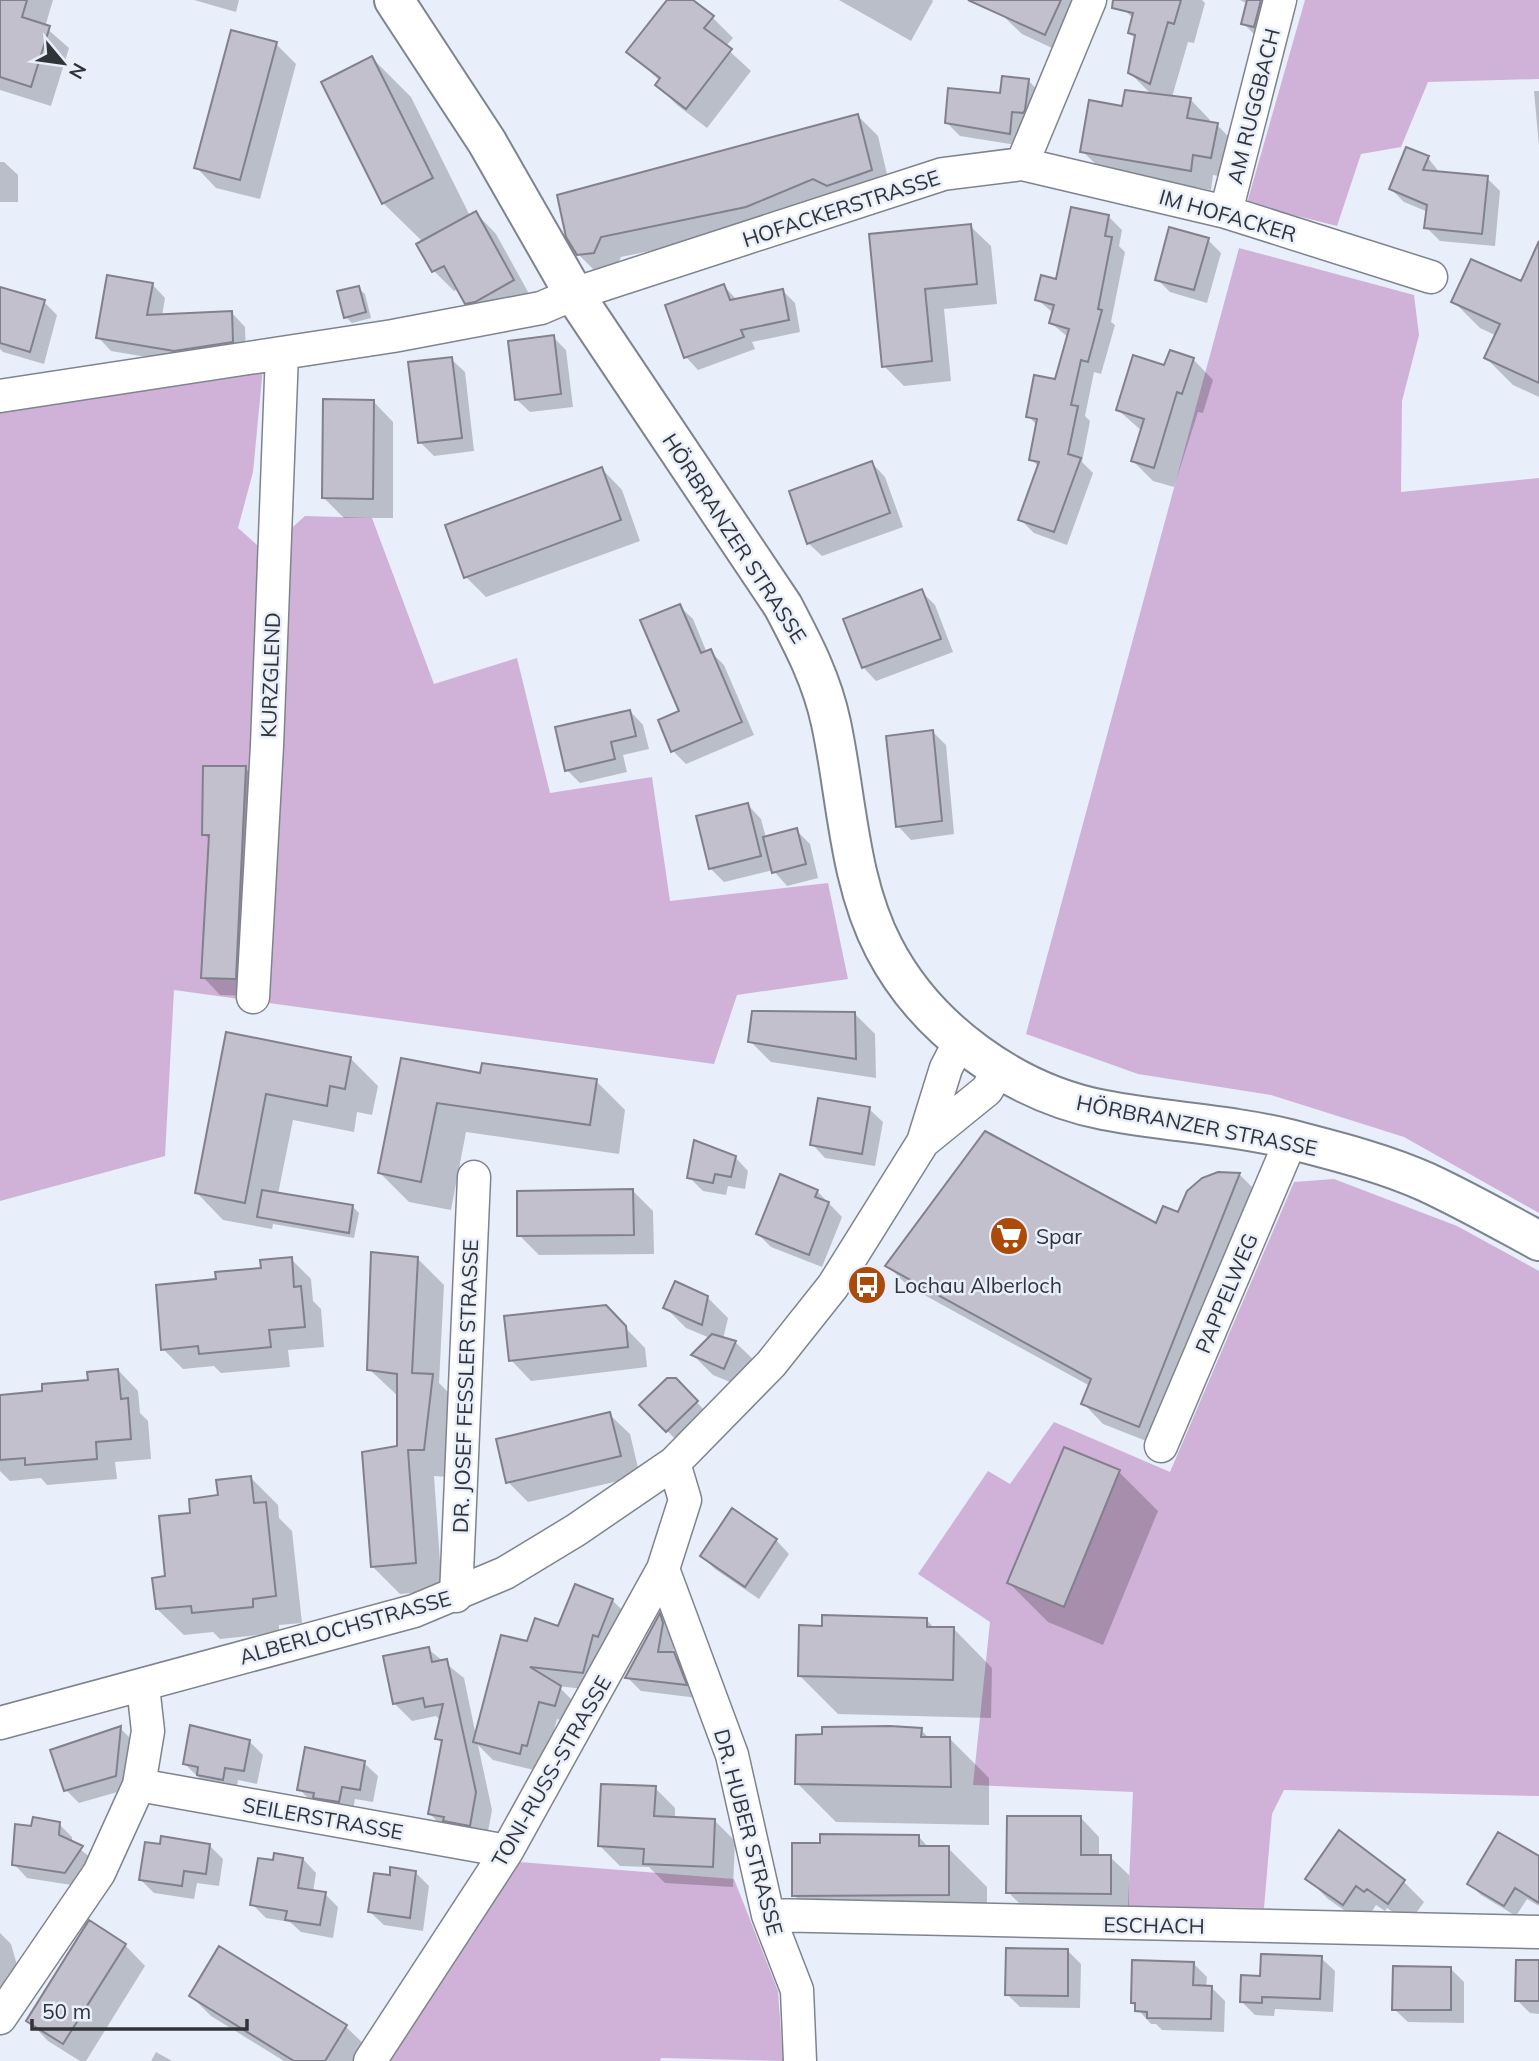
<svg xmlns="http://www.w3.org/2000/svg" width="1539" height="2061" viewBox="0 0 1539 2061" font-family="Mulish,sans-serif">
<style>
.green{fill:#d0b2d8}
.shadow{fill:#0003}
.building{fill:#c1c0cc;stroke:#81808c;stroke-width:2}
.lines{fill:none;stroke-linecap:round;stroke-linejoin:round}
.street-casing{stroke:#7e848e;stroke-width:35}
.secondary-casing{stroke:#7e848e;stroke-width:42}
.street{stroke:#fff;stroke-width:32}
.secondary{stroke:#fff;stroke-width:38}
.labels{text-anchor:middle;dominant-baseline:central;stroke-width:5;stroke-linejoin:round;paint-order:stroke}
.street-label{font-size:21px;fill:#303337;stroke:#e8eefa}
.poi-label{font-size:21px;fill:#303337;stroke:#e8eefa;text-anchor:start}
</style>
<rect width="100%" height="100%" fill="#e8eefa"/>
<path class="green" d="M1305 0H1539V79L1428 82 1401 147 1361 154 1337 226 1247 203Z
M1239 248 1414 295 1419 335 1402 401 1401 492 1539 478V1213L1404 1137 1271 1095 1138 1074 1026 1034Z
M263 368 253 472 238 528 265 552 305 516 372 518 434 684 517 658 550 793 652 777 670 901 828 883 848 979 737 995 714 1064 174 990 165 1156 0 1201V413Z
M1334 1179 1457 1226 1539 1271V1796L1284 1790 1272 1814 1264 1908 1128 1906 1133 1792 973 1785 990 1622 918 1574 988 1471 1010 1484 1054 1422 1170 1472 1294 1182Z
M519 1862 734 1879 778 1991 783 2061 661 2058 660 2061H390Z"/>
<path class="shadow" d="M0 0H53L45 27 69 48 51 106 0 90Z
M194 0H239L236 12Z
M669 0H690L712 17 733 38 725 47 751 71 707 128 677 105 657 85 660 81 629 52Z
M839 0H932L933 1 911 41Z
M1008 0H1088L1065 54 1022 34 1001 14Z
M1125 0H1202L1205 3 1194 43 1188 42 1172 97 1190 99 1210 120 1209 124 1217 125 1237 145 1231 178 1213 175 1211 190 1103 171 1082 151 1124 108 1152 95 1130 73 1136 39 1130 33 1134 19 1122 8Z
M1240 0H1280L1257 37 1243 23 1248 4Z
M276 44 296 64 260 199 216 188 196 167Z
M372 58 411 97 470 216 476 213 496 234 533 301 487 323 466 303 458 289 454 291 434 271 419 245 423 242 383 203Z
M1028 80 1041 94 1022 146 960 136 946 122Z
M1534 91H1539V146Z
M858 116 878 136 891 191 766 227 621 257 614 273 599 275 578 254 568 236Z
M1428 158 1440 173 1487 178 1500 191 1495 246 1440 241 1426 227 1428 212 1404 202 1391 189Z
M0 162H4L18 175V202H0Z
M1108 216 1122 230 1119 246 1125 252 1111 322 1115 325 1101 374 1094 372 1085 416 1090 421 1082 462 1093 473 1067 545 1034 533 1020 519 1039 467 1031 459 1038 426 1028 416 1056 381 1068 337 1051 323 1053 313 1037 299 1058 281Z
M970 226 991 246 997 304 944 309 951 381 904 386 884 366 871 236Z
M1208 240 1221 253 1207 303 1170 292 1157 279Z
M1539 279V397L1513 385 1486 358 1497 336 1480 328 1453 301Z
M152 284 165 298 162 316 232 313 245 327 246 355 188 364 111 351 98 337Z
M724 286 737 300 783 291 795 303 800 332 752 342 755 349 698 370 686 357 668 306Z
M358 288 365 294 371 318 352 323 346 317Z
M44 302 57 315 44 364 3 352 0 349V303Z
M553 337 566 350 573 407 530 412 516 399Z
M451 359 465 372 474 451 434 456 420 442Z
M1193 359 1213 380 1203 413 1198 412 1174 487 1153 481 1133 461 1142 431 1118 410 1166 367Z
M373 401 393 422V518H344L324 498Z
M872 463 885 477 903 527 822 556 808 543Z
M602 469 622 490 640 541 486 597 466 577Z
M921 591 935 605 953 652 876 681 863 667Z
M679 606 693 619 707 653 710 651 724 665 754 735 686 764 673 751 681 712Z
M630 711 643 725 649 749 623 755 627 772 580 783 567 770Z
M933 732 946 745 954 834 911 840 898 826Z
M245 768 262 785 253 996 220 995 203 977 210 840 204 834Z
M748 805 761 819 766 838 796 830 810 844 818 878 787 886 773 870 724 882 710 868Z
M855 1014 875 1034 876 1078 771 1062 750 1041Z
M227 1034 351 1059 378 1086 372 1115 357 1112 354 1132 293 1120 278 1194 353 1207 359 1213 354 1238 273 1224 272 1229 223 1220 197 1193Z
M402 1060 482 1075 596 1081 625 1110 619 1154 466 1132 451 1210 409 1202 380 1173Z
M869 1109 883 1122 875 1166 825 1158 812 1144Z
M735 1157 748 1171 745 1189 728 1186 726 1195 703 1191 689 1177Z
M1218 1174 1240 1175 1260 1195 1159 1446 1103 1424 1083 1403 1090 1386 908 1286 888 1266 1157 1226 1179 1214Z
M633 1191 653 1211 654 1254 539 1255 519 1235Z
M817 1191 842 1217 822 1267 771 1247 758 1234Z
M417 1258 444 1285 439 1383 459 1403 450 1477 434 1476 442 1590 400 1594 373 1567 399 1448V1397L369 1369Z
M291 1259 311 1279 313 1301 321 1309 324 1347 288 1350 290 1367 221 1373 214 1366 183 1369 163 1349 218 1281Z
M707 1297 728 1318 723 1339 735 1342 756 1362 745 1388 713 1375 693 1355 710 1338 686 1328 665 1307Z
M605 1307 645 1348 647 1367 531 1381 511 1360Z
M118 1370 138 1391 140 1413 148 1421 151 1459 115 1462 117 1479 47 1485 41 1478 10 1481 0 1471V1397L44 1393Z
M675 1380 710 1416 680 1444 642 1405Z
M609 1414 630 1434 640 1476 528 1502 508 1482Z
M1119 1472 1158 1511 1103 1645 1048 1622 1009 1583Z
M251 1478 278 1505 279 1518 292 1531 302 1623 279 1625V1633L220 1639 213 1632 184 1635 157 1609 192 1514Z
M776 1540 789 1554 759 1599 715 1569 702 1556Z
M612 1600 630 1618 601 1691 558 1686 578 1706 574 1723 557 1719 545 1764 538 1771 493 1760 478 1745 492 1810 486 1842 447 1831 430 1814 443 1744 437 1738 441 1721 436 1716 412 1721 395 1704 428 1649 464 1678 476 1736 528 1643Z
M660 1616 673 1628 676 1637 673 1653 687 1667 698 1698 641 1691 628 1678Z
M927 1620 935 1629H954L992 1668 991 1718 838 1714 799 1675 824 1628Z
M191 1727 249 1741 263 1755 257 1784 238 1780 236 1792 212 1787 198 1777 185 1764Z
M120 1728 133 1741 128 1789 79 1803 66 1790Z
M921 1730 930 1739H950L989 1778V1825L836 1822 797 1783Z
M306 1749 364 1763 378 1776 373 1802 355 1799 352 1815 312 1802 299 1789Z
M655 1788 675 1808V1819L715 1821 735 1841 733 1887 665 1883 649 1867 620 1866 600 1846Z
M1081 1818 1099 1837V1857H1110L1129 1875V1912L1027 1911 1008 1892Z
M59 1824 72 1837V1843L95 1861 78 1886 27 1878 14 1864 33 1828Z
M1340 1832 1404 1882 1424 1902 1409 1923 1387 1908 1385 1911 1376 1905 1364 1924 1328 1899 1308 1879Z
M919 1837 929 1848H948L987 1887V1933L833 1934 794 1895Z
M209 1845 223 1859 219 1886 197 1883 194 1899 154 1893 141 1880 161 1846Z
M303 1859 316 1873 313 1892 325 1894 338 1907 333 1938 301 1932 290 1922 266 1918 252 1904 275 1862Z
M1539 1860V1906L1527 1899 1516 1916 1481 1895 1470 1884Z
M415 1872 429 1886 423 1931 384 1925 370 1912 391 1877Z
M0 1933 11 1944 19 1972 0 2004Z
M125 1945 145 1966 86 2061H80L48 2041 28 2020Z
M1068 1951 1081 1964 1080 2008 1020 2007 1007 1994Z
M1321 1958 1335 1971 1333 2012 1275 2009 1274 2016 1255 2015 1242 2002 1262 1978Z
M1539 1961V2014L1530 2013 1517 2000Z
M1193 1963 1207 1977 1206 1987 1212 1988 1225 2001 1224 2032 1162 2030 1156 2024H1151L1132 2003Z
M1451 1969 1464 1982V2023L1408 2022 1394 2009Z
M191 1996 345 2026 366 2046 357 2061H284L211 2016Z
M156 2052 172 2061H151Z"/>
<path class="building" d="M0 0H27L22 17 50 26 31 87 0 77Z
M667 0H693L714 16 704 28 732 49 686 109 655 85 660 78 626 52Z
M968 0H1061L1045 35Z
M1113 0H1181L1174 24 1168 22 1150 84 1128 73 1135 35 1128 33 1133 13 1112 8Z
M1247 0H1261L1254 27 1241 24Z
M231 30 277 42 240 180 194 168Z
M372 56 433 178 382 204 321 82Z
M1002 76 1029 79 1025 110 1023 113 1012 112 1010 134 945 123 948 88 1000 93Z
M1125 90 1191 98 1187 118 1218 123 1211 158 1193 155 1191 171 1080 152 1089 100 1122 106Z
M858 114 872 170 827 186 813 179 746 207 601 237 594 253 577 255 566 237 557 195Z
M1406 147 1429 156 1423 170 1488 176 1482 234 1424 228 1427 205 1389 189Z
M1071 207 1109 215 1105 236 1112 237 1098 309 1102 310 1088 362 1081 360 1071 405 1078 406 1068 454 1081 458 1054 532 1018 520 1039 462 1029 460 1037 419 1026 417 1034 375 1055 379 1069 329 1049 323 1054 305 1035 300 1041 275 1056 279Z
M476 211 514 280 475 302 465 304 444 266 432 272 416 244Z
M971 224 977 284 925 289 932 361 882 367 869 234Z
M1169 227 1209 238 1194 290 1155 280Z
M1539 241V383L1484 358 1500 324 1451 302 1471 259 1521 281Z
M107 275 153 283 147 315 232 311 233 342 174 351 96 338Z
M724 284 730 300 783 289 789 320 741 330 744 337 684 358 665 305Z
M359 286 366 312 344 318 337 291Z
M0 287 45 300 30 352 0 343Z
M554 335 561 394 515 400 508 341Z
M1170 350 1194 358 1182 394 1177 392 1154 468 1131 461 1144 419 1116 410 1133 355 1164 365Z
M452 357 462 438 418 443 408 362Z
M323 399 374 400 373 499 322 498Z
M872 461 890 513 807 544 789 491Z
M602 467 621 520 464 578 445 525Z
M922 589 941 639 862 668 843 619Z
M680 604 701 653 711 649 742 722 671 752 658 720 679 711 640 620Z
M630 710 636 736 611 742 615 759 565 771 555 727Z
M933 730 942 821 896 827 886 736Z
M203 766H246L236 979 201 978 209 835H202Z
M748 803 761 856 709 869 696 816Z
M797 828 806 864 772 873 763 837Z
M752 1011 855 1012 856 1059 748 1042Z
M226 1032 351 1057 345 1089 330 1086 327 1106 266 1094 245 1203 195 1193Z
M401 1058 480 1073 482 1063 597 1079 590 1125 437 1103 421 1182 378 1173Z
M818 1098 870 1107 862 1154 810 1145Z
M985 1131 1156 1223 1163 1206 1178 1212 1187 1191 1202 1178 1218 1172 1240 1173 1139 1427 1081 1404 1091 1379 885 1266Z
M694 1140 736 1156 731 1177 715 1174 713 1183 687 1178Z
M780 1174 818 1190 815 1197 829 1202 809 1255 756 1234Z
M633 1189 634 1235 517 1236V1191Z
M262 1190 353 1205 349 1233 257 1217Z
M371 1252 418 1257 412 1373 433 1374 424 1450H408L416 1563 371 1567 362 1452 397 1446V1374L367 1370Z
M292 1257 294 1287 301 1286 305 1327 269 1330 271 1347 199 1354 198 1346 161 1350 156 1285 216 1279 215 1272 261 1268 260 1260Z
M675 1281 708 1296 702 1325 663 1308Z
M606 1305 626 1326 628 1347 509 1361 504 1316Z
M712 1334 736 1341 724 1369 691 1355Z
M118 1369 121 1399 128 1398 131 1439 96 1442 97 1459 25 1465V1458L0 1460V1395L42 1391V1384L88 1380 87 1372Z
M667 1378H676L698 1401 666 1432 639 1405Z
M610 1412 621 1456 506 1483 496 1439Z
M1064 1447 1120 1470 1064 1607 1007 1583Z
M251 1476 254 1503 266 1502 276 1596 253 1599V1607L192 1613 191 1606 156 1609 152 1578 165 1576 159 1516 190 1513 189 1499 218 1495 216 1480Z
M732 1508 777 1539 745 1587 700 1556Z
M575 1584 613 1599 598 1637 593 1635 583 1673 530 1667 561 1686 555 1706 539 1702 527 1746 522 1745 520 1754 473 1742 501 1635 527 1641 535 1618 558 1626Z
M660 1613 663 1623 658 1652H674L687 1685 625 1678Z
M822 1615 927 1618V1627H954L953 1680 798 1676 799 1625 822 1626Z
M429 1647 432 1662 447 1659 476 1792 470 1826 443 1821 444 1817 428 1814 442 1740 435 1739 443 1704 425 1707 423 1698 393 1704 383 1656Z
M190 1725 250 1740 244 1771 225 1768 223 1780 197 1775 198 1767 183 1764Z
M121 1726 116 1776 64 1791 50 1750Z
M890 1726 922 1728 921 1737H950L951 1787 795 1784 796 1735 822 1734V1727Z
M305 1747 365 1761 360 1790 342 1787 339 1802 313 1798 314 1793 297 1790Z
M601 1784 656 1786 654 1816 715 1819 713 1867 643 1864 644 1849 598 1846Z
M1007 1816H1081V1855H1111V1894L1006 1893Z
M33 1817 60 1822 59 1835 83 1846 65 1873 12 1865 15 1824 31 1826Z
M1339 1830 1405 1880 1388 1904 1367 1889 1364 1892 1356 1886 1343 1905 1305 1879Z
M1498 1832 1539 1856V1903L1515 1888 1504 1906 1467 1884Z
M820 1834 919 1835V1846H949V1895L792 1896V1843H820Z
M161 1836 210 1844 206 1874 184 1871 182 1886 139 1880 145 1842 160 1844Z
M274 1853 303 1858 298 1888 326 1892 320 1925 285 1920 287 1911 250 1905 258 1858 273 1860Z
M390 1867 416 1871 410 1918 368 1912 374 1873 390 1875Z
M89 1920 126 1944 63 2044 26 2021Z
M219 1946 347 2025 325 2061H294L189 1996Z
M1006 1948 1068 1949V1996L1005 1995Z
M1261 1954 1322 1956 1320 1999 1262 1997V2003L1240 2002 1241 1975 1260 1976Z
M1132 1960 1194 1962 1193 1985 1212 1986 1211 2019 1147 2018V2012L1135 2011V2003H1131Z
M1516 1960H1539V2001H1515Z
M1393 1966 1451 1967V2010H1392Z"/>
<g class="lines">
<defs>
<path id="street" d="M1022 164 1226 212 1431 277
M1226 212 1280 0
M0 396 393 336 541 308 574 294 943 174 1022 164 1090 0
M253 997 267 746 282 353
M923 1142 987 1090 1000 1067
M1161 1446 1291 1140
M663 1569 732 1755 768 1915 797 1990 800 2061
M456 1596 474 1177
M0 1723 414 1611 505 1573 576 1530 674 1463 771 1364 833 1286 923 1142 946 1068 960 1041
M139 1785 507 1851
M768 1915 1539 1932
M0 2018 99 1873 139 1785 148 1731 143 1686
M370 2061 507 1851 663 1569 685 1500 674 1463"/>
<path id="secondary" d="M394 0 487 142 574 294 783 606C803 644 822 680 831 723 847 797 848 879 884 948 926 1029 1014 1093 1104 1110 1165 1122 1228 1124 1289 1139 1335 1151 1384 1163 1426 1182 1465 1200 1502 1221 1539 1241"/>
</defs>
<use href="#street" class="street-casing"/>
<use href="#secondary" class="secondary-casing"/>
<use href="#street" class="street"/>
<use href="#secondary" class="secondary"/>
</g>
<defs>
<symbol id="supermarket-disc" viewBox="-11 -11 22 22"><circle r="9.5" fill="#ac4a09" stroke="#e8eefa"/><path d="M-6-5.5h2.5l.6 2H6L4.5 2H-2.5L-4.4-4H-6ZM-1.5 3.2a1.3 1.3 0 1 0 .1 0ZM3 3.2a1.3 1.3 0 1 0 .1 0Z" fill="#fff"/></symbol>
<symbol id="bus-disc" viewBox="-11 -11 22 22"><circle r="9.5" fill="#ac4a09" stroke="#e8eefa"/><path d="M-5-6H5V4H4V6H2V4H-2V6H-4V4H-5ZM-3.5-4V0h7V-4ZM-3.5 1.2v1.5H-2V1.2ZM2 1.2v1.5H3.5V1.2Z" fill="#fff"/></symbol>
</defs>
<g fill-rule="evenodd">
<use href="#supermarket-disc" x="987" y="1214" width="44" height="44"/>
<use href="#bus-disc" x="845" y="1263" width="44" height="44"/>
</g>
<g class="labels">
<g class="street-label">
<text transform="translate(1253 106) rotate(-76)">AM RUGGBACH</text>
<text transform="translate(841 208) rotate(-18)">HOFACKERSTRASSE</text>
<text transform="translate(1228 215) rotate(16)">IM HOFACKER</text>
<text transform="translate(735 538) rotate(57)">HÖRBRANZER STRASSE</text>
<text transform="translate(270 675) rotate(-88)">KURZGLEND</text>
<text transform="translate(1197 1125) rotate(11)">HÖRBRANZER STRASSE</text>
<text transform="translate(1226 1293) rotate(-67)">PAPPELWEG</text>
<text transform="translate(465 1386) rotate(-88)">DR. JOSEF FESSLER STRASSE</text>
<text transform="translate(345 1627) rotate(-16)">ALBERLOCHSTRASSE</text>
<text transform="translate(551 1771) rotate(-60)">TONI-RUSS-STRASSE</text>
<text transform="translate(323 1818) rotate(10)">SEILERSTRASSE</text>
<text transform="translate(749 1832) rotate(75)">DR. HUBER STRASSE</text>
<text transform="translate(1154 1925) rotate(1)">ESCHACH</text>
</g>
<g class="poi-label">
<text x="1036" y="1236">Spar</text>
<text x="894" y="1285">Lochau Alberloch</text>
</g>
</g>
<g transform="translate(63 63) rotate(119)" stroke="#e8eefa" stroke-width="5" paint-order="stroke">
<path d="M0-5L12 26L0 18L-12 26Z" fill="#303337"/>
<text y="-10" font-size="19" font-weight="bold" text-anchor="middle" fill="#303337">N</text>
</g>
<path d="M32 2019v10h215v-10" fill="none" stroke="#303337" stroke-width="3.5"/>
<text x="42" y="2019" font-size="21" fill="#303337" stroke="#e8eefa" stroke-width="5" paint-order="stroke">50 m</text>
</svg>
